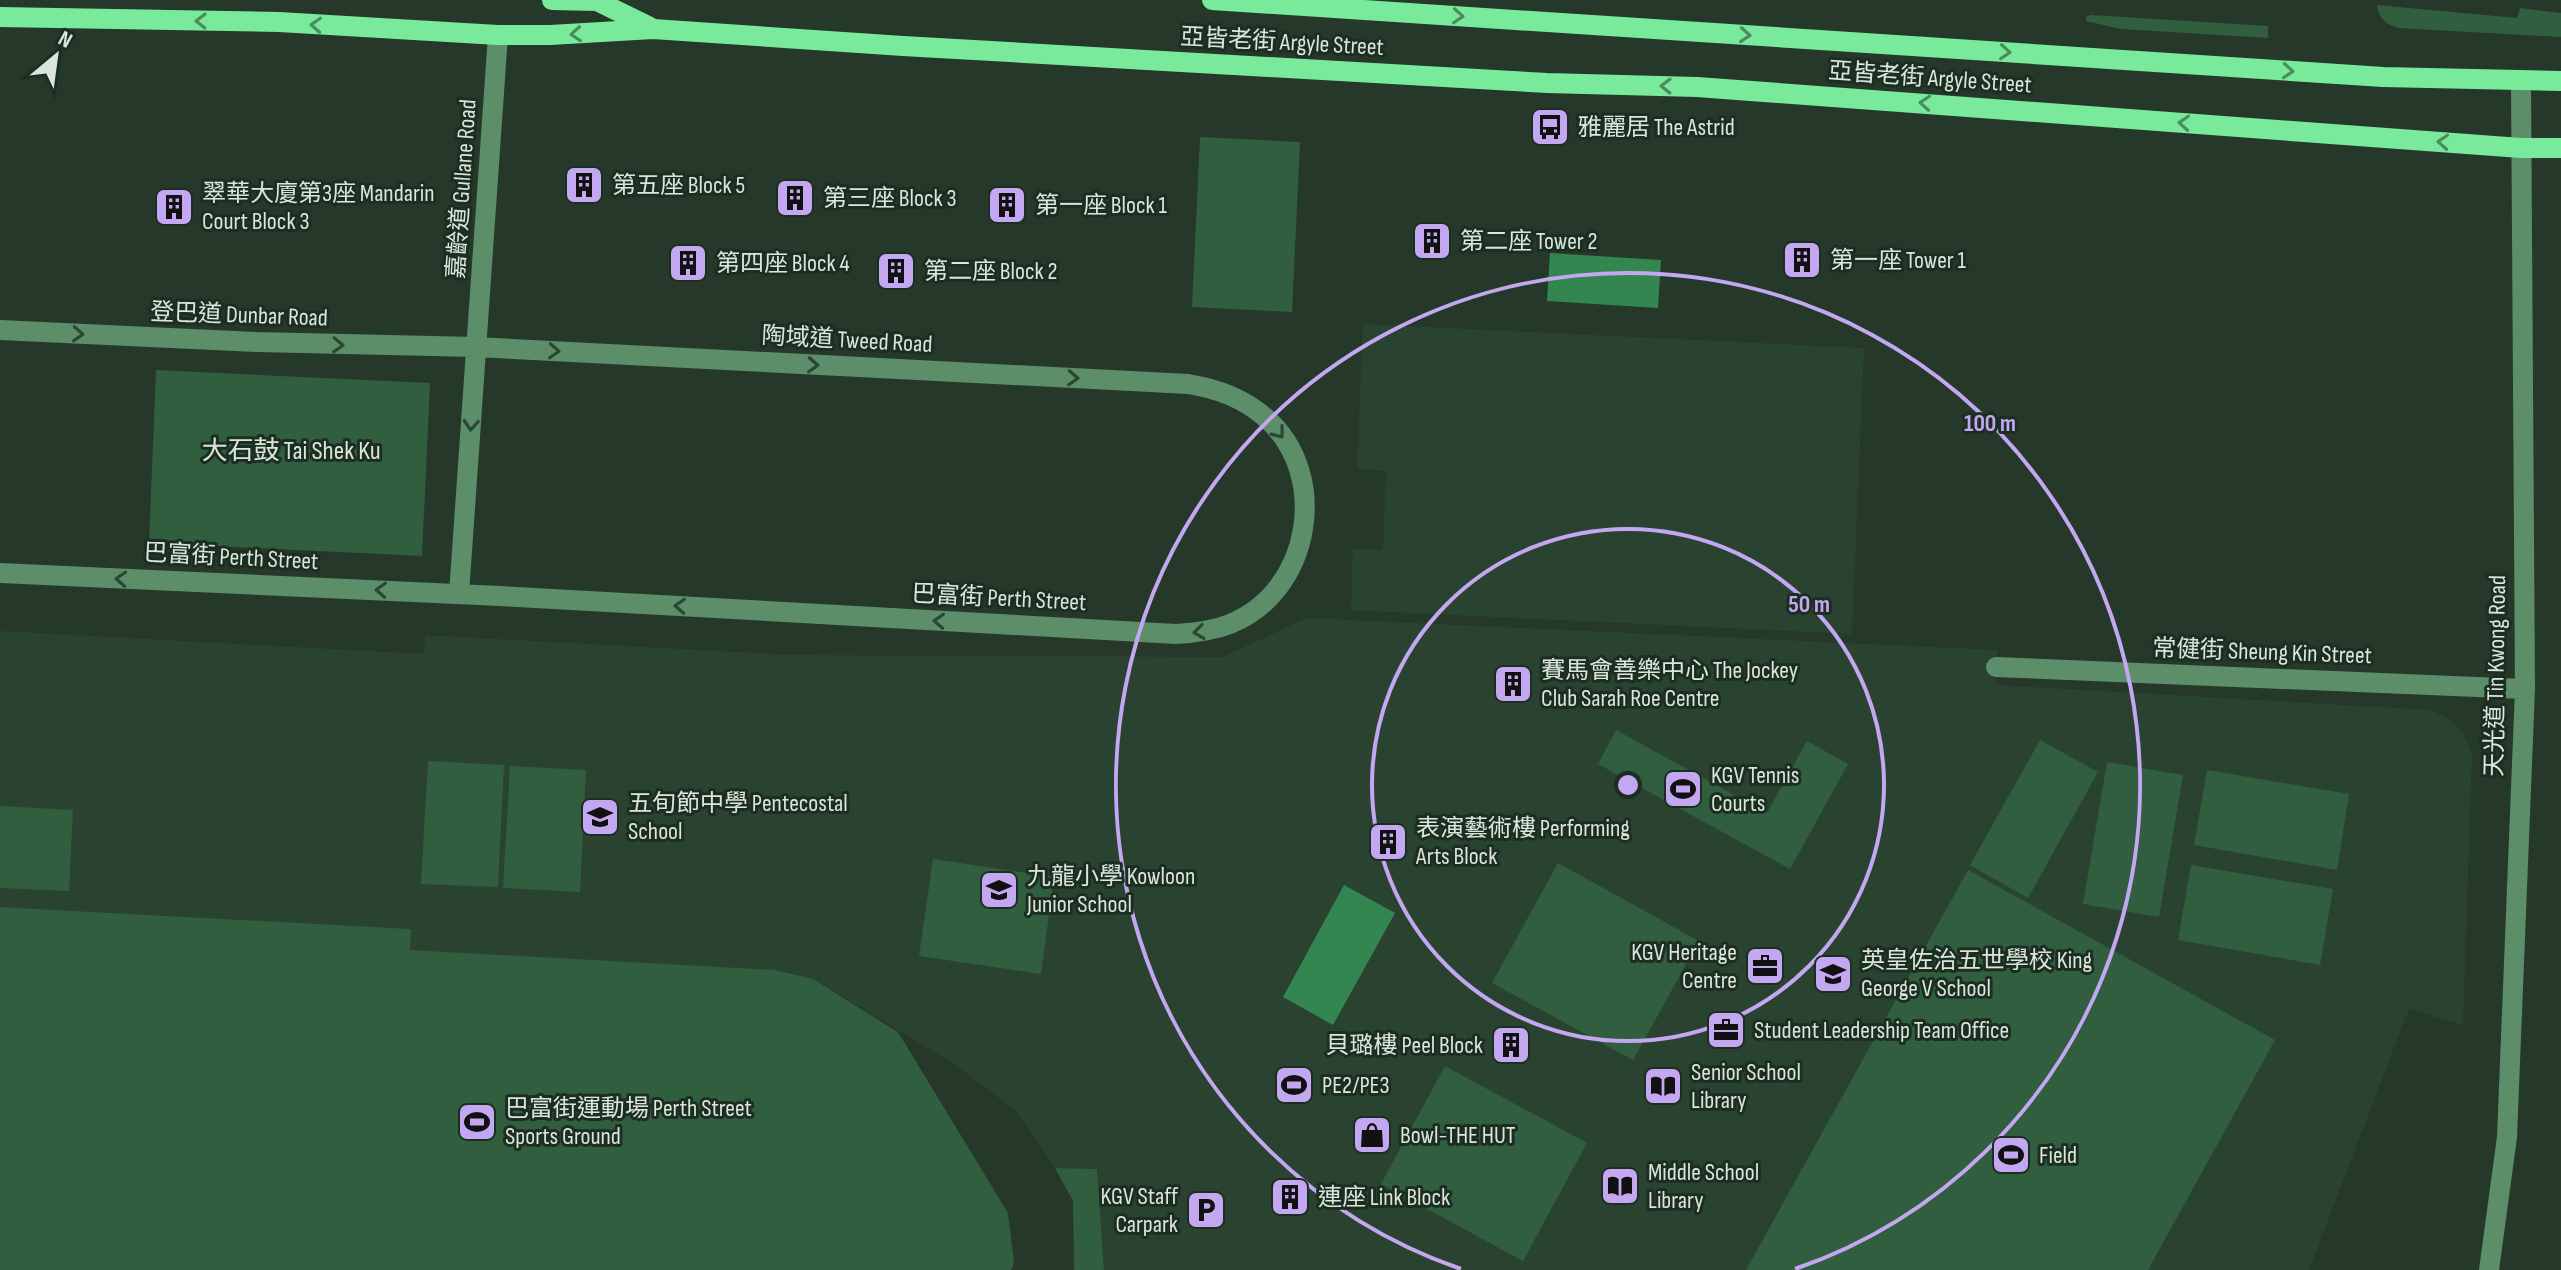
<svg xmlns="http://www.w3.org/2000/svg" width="2561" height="1270" viewBox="0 0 2561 1270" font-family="'Sofia Sans Condensed','Noto Sans TC',sans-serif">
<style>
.built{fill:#2a4331}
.green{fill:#315e3e}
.water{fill:#338650}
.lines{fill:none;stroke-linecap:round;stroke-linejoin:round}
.minor{stroke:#5b8e69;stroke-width:20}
.major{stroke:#79e99c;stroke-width:20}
.oneway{stroke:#4a8c5e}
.oneway2{stroke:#2c4633}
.ring{fill:none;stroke:#c4a7f1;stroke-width:4}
.labels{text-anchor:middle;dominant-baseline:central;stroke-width:6;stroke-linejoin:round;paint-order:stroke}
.street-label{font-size:24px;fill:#dae5dc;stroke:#1c2e21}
.poi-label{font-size:24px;fill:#dae5dc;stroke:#1c2e21;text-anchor:start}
.neighbourhood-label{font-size:26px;fill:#dae5dc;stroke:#1c2e21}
.centre{fill:#c4a7f1;stroke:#1c2e21;stroke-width:4}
.ring-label{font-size:24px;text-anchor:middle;font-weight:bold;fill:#c4a7f1;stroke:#1c2e21;stroke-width:6;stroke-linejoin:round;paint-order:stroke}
</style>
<rect width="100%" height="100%" fill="#25382a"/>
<path class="built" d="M1363 324 1864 348 1852 634 1351 610 1353 549 1383 550 1386 471 1357 469Z
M1307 618 1997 650 1996 685 2431 710 2450 720 2464 735 2472 754 2463 1025 2409 1009 2309 1270H1104L1097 1169 1055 1168 1016 1111 953 1063 813 979 410 950V929L0 907V631L424 654 425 635 791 655 1222 657Z"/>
<path class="green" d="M2377 5 2517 18 2520 8 2561 13V37L2398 28C2385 23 2379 19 2377 5Z
M2091 15 2268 26V38L2121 29 2086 21V17Z
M1200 137 1300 142 1292 312 1192 307Z
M156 370 430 383 422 556 149 543Z
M1616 730 1767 813 1807 741 1848 764 1790 869 1598 764Z
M2040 740 2098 772 2028 898 1970 865Z
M428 761 504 765 498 887 421 884Z
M2107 762 2183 775 2159 917 2083 904Z
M510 766 586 770 580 892 503 888Z
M2207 770 2349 794 2337 870 2194 845Z
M0 806 73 810 69 891 0 888Z
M933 859 1054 877 1041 974 919 956Z
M1558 863 1699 941 1633 1060 1492 983Z
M2191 865 2333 889 2320 965 2178 940Z
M1968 870 2275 1040 2148 1270H1746Z
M0 907 411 929 410 950 775 970 813 979 898 1032 1008 1213 1014 1263 1011 1270H0Z
M1445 1066 1587 1143 1523 1261 1381 1184Z
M1055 1168 1097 1169 1104 1270H1074L1073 1201Z"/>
<path class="water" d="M1550 253 1661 260 1658 308 1547 301Z
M1344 885 1395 913 1333 1025 1283 997Z"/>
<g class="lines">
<path class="minor" d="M0 330 257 342 476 347 1188 384C1218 389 1243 398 1266 418 1331 475 1311 592 1230 624 1212 631 1195 633 1176 634L500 596 0 573
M459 594 498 35
M1996 667 2525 689
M2489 1270 2507 1137 2525 689 2521 82"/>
<path class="major" d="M552 0 597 1 650 27
M1212 0 2383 77 2561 81
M0 17 279 22 498 35H550L653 29 903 46 1547 83 1697 87 2521 148H2561"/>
</g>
<defs><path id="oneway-chevron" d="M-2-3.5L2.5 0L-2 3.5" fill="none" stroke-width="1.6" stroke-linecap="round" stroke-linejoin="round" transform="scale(2)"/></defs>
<g class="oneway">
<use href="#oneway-chevron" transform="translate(1458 16) rotate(4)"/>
<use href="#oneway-chevron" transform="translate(201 21) rotate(-179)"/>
<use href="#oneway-chevron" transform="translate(316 25) rotate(-177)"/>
<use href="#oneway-chevron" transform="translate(576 34) rotate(176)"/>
<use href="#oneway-chevron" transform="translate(1745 35) rotate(4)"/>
<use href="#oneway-chevron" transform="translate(2005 52) rotate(4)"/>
<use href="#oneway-chevron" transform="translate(2288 71) rotate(4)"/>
<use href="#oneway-chevron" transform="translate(1666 86) rotate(-179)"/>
<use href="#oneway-chevron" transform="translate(1925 103) rotate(-176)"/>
<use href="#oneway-chevron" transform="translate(2184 123) rotate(-176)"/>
<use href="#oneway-chevron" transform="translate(2443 142) rotate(-176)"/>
</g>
<g class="oneway2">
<use href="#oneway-chevron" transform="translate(78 334) rotate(3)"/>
<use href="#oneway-chevron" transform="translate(338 345) rotate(2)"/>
<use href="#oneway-chevron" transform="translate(554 351) rotate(3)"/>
<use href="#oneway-chevron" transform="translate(813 365) rotate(3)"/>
<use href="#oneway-chevron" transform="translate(1073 378) rotate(3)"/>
<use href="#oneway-chevron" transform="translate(471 425) rotate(94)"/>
<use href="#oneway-chevron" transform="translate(1279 433) rotate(52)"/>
<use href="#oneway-chevron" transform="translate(121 579) rotate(-177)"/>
<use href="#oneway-chevron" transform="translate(381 590) rotate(-177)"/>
<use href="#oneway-chevron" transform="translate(680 606) rotate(-177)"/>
<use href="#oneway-chevron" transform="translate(939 621) rotate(-177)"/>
<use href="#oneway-chevron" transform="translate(1199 632) rotate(172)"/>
</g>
<g class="ring">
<circle cx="1628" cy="785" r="256"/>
<path d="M1461 1269A512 512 0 1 1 1795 1269"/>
</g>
<defs>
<symbol id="bus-square" viewBox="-11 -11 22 22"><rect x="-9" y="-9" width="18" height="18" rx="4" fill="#c4a7f1" stroke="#1c2e21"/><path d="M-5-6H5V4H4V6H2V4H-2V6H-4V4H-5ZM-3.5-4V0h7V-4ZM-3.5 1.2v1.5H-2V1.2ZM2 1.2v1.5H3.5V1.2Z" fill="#111"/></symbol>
<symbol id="building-square" viewBox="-11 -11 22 22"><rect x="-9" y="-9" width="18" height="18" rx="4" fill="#c4a7f1" stroke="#1c2e21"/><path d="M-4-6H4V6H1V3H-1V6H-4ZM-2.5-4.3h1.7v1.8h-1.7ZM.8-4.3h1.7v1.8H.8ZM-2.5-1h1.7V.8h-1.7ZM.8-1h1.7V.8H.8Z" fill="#111"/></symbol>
<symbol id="stadium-square" viewBox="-11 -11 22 22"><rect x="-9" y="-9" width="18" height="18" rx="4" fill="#c4a7f1" stroke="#1c2e21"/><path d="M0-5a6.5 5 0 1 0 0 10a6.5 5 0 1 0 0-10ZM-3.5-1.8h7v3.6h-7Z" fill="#111"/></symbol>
<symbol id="school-square" viewBox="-11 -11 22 22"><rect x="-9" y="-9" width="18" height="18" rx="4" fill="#c4a7f1" stroke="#1c2e21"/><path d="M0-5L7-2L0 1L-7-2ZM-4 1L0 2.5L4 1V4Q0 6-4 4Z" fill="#111"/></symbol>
<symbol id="office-square" viewBox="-11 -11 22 22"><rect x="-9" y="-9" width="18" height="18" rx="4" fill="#c4a7f1" stroke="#1c2e21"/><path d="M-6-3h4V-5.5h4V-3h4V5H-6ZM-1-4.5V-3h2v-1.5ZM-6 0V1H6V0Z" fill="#111"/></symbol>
<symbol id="library-square" viewBox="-11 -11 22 22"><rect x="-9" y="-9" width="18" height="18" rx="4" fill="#c4a7f1" stroke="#1c2e21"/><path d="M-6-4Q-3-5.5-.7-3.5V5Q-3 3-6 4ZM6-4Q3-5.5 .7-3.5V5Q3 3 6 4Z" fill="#111"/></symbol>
<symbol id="shop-square" viewBox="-11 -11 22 22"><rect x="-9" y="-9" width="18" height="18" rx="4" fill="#c4a7f1" stroke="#1c2e21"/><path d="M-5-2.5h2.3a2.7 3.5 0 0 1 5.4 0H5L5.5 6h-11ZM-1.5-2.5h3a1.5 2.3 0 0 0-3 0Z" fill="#111"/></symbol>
<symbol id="parking-square" viewBox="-11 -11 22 22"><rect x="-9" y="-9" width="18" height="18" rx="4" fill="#c4a7f1" stroke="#1c2e21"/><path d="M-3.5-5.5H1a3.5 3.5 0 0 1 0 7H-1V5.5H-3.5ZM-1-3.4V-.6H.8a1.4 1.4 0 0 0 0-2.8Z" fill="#111"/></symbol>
</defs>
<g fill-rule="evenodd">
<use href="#bus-square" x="1528" y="105" width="44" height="44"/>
<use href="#building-square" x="562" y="163" width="44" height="44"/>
<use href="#building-square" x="773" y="176" width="44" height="44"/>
<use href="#building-square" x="985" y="183" width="44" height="44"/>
<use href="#building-square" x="152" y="185" width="44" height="44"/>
<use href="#building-square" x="1410" y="219" width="44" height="44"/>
<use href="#building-square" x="1780" y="238" width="44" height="44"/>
<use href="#building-square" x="666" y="241" width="44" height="44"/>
<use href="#building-square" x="874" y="249" width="44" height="44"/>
<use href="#building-square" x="1491" y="662" width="44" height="44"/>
<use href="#stadium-square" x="1661" y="767" width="44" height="44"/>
<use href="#school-square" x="578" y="795" width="44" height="44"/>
<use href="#building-square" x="1366" y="820" width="44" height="44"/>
<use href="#school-square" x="977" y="868" width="44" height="44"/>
<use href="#office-square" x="1743" y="944" width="44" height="44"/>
<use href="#school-square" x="1811" y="952" width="44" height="44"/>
<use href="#office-square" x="1704" y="1008" width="44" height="44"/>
<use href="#building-square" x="1489" y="1023" width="44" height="44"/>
<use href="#stadium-square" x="1272" y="1063" width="44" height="44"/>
<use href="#library-square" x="1641" y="1064" width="44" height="44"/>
<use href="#stadium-square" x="455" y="1100" width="44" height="44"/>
<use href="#shop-square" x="1350" y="1113" width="44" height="44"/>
<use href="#stadium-square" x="1989" y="1133" width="44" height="44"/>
<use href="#library-square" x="1598" y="1164" width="44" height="44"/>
<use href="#building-square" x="1268" y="1175" width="44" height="44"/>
<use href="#parking-square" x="1184" y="1188" width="44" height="44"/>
</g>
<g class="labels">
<g class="street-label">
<text transform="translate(1282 42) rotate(3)">亞皆老街 Argyle Street</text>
<text transform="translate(1930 78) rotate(4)">亞皆老街 Argyle Street</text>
<text transform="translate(462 189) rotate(-86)">嘉齡道 Gullane Road</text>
<text transform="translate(239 315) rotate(2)">登巴道 Dunbar Road</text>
<text transform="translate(847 340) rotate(3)">陶域道 Tweed Road</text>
<text transform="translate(231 557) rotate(3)">巴富街 Perth Street</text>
<text transform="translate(999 598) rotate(3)">巴富街 Perth Street</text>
<text transform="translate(2262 652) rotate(2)">常健街 Sheung Kin Street</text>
<text transform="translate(2496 676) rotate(-89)">天光道 Tin Kwong Road</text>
</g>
<g class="poi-label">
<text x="1578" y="127">雅麗居 The Astrid</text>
<text x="612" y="185">第五座 Block 5</text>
<text x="202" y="193">翠華大廈第3座 Mandarin<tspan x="202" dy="28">Court Block 3</tspan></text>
<text x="823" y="198">第三座 Block 3</text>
<text x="1035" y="205">第一座 Block 1</text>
<text x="1460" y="241">第二座 Tower 2</text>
<text x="1830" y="260">第一座 Tower 1</text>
<text x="716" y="263">第四座 Block 4</text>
<text x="924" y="271">第二座 Block 2</text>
<text x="1541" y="670">賽馬會善樂中心 The Jockey<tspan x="1541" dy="28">Club Sarah Roe Centre</tspan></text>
<text x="1711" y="775">KGV Tennis<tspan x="1711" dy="28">Courts</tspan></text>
<text x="628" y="803">五旬節中學 Pentecostal<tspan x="628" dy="28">School</tspan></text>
<text x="1416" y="828">表演藝術樓 Performing<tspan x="1416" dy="28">Arts Block</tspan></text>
<text x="1027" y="876">九龍小學 Kowloon<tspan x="1027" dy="28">Junior School</tspan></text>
<text x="1737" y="952" text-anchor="end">KGV Heritage<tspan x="1737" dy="28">Centre</tspan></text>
<text x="1861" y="960">英皇佐治五世學校 King<tspan x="1861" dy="28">George V School</tspan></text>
<text x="1754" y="1030">Student Leadership Team Office</text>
<text x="1483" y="1045" text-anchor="end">貝璐樓 Peel Block</text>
<text x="1691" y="1072">Senior School<tspan x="1691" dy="28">Library</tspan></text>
<text x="1322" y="1085">PE2/PE3</text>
<text x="505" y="1108">巴富街運動場 Perth Street<tspan x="505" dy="28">Sports Ground</tspan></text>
<text x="1400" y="1135">Bowl-THE HUT</text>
<text x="2039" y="1155">Field</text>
<text x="1648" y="1172">Middle School<tspan x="1648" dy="28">Library</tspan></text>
<text x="1178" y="1196" text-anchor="end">KGV Staff<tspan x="1178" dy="28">Carpark</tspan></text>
<text x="1318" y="1197">連座 Link Block</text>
</g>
<g class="neighbourhood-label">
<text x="291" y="451">大石鼓 Tai Shek Ku</text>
</g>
</g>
<circle cx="1628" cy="785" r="12" class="centre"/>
<g class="ring-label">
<text x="1990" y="431">100 m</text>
<text x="1809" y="612">50 m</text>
</g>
<g transform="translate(56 56) rotate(29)" stroke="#1c2e21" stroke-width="6" paint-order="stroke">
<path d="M0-6L14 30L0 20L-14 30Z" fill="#dae5dc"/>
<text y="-12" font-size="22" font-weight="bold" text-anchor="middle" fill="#dae5dc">N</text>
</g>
</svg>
